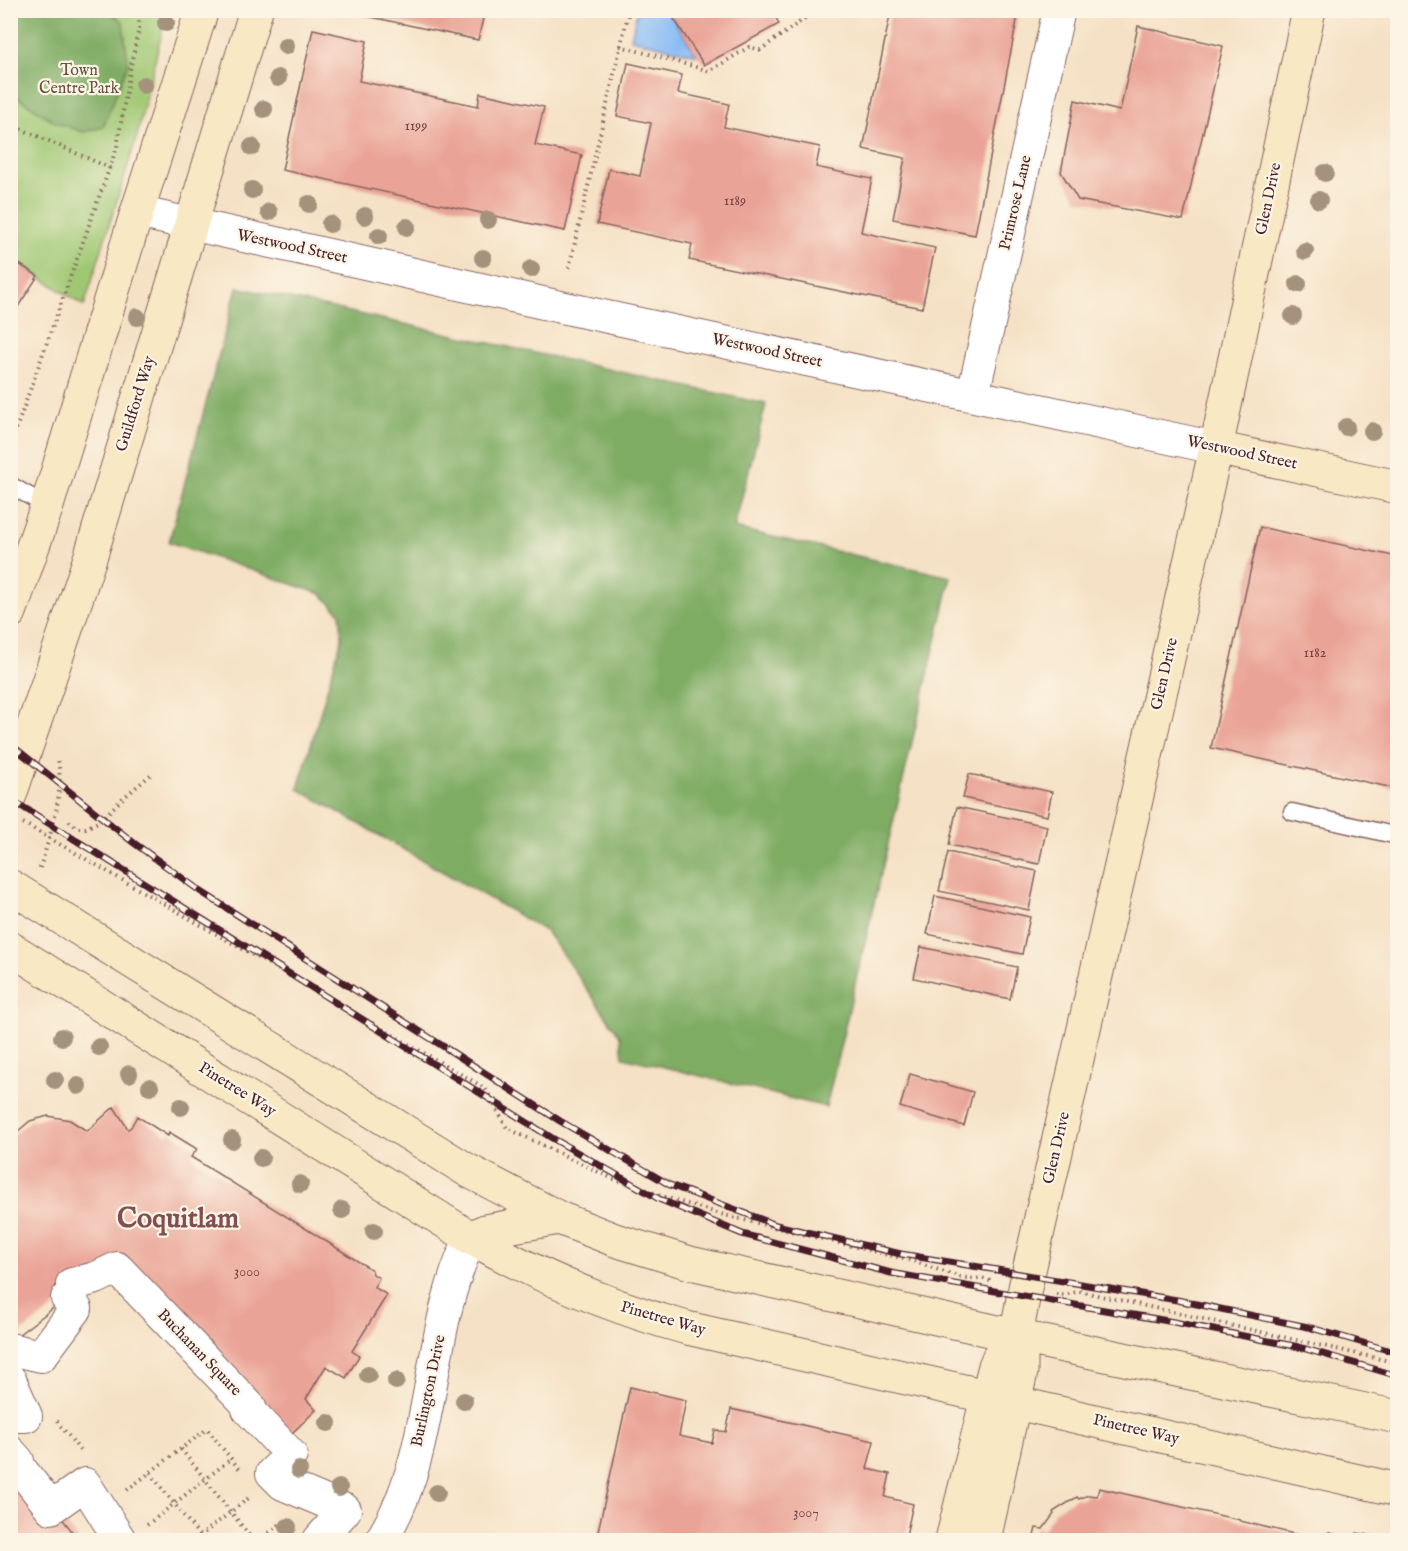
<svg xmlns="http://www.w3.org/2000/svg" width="1408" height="1551" viewBox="0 0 1408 1551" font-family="'IM FELL English',serif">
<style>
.green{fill:#9fc772;stroke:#74734e;stroke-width:1.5}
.forest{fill:#7fac64;stroke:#646648;stroke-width:1.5}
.water{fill:#88bbf6;stroke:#696d90;stroke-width:1.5}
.building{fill:#eaa497}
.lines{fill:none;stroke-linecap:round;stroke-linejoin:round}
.lane-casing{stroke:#866361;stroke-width:19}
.street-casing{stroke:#866361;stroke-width:34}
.secondary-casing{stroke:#866361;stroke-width:35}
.path{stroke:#866361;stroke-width:4;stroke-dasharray:1.5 4.5;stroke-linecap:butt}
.lane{stroke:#fff;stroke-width:16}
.street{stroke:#fff;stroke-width:32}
.secondary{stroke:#f8e8c3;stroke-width:33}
.rail-casing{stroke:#4a1f2b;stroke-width:7}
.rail{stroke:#fcf5e5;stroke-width:4.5;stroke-dasharray:14;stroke-linecap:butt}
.tree{fill:#a5927c}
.labels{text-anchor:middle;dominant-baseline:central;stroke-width:4.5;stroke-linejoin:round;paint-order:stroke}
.number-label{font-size:14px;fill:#724046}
.park-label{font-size:16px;fill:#645140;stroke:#fcf5e5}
.street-label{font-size:16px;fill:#4a1f2b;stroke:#fcf5e5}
.town-label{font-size:28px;font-weight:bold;fill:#824e51;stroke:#fcf5e5}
</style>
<rect width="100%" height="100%" fill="#fcf5e5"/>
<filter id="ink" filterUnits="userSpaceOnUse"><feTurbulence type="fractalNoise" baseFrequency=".0167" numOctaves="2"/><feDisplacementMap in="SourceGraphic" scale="12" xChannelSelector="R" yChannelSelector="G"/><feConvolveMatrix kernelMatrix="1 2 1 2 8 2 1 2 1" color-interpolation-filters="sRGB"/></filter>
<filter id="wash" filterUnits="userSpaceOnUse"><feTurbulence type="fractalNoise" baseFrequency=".008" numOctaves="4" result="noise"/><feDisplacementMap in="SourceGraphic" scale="24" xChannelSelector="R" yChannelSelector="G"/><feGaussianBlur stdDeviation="1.35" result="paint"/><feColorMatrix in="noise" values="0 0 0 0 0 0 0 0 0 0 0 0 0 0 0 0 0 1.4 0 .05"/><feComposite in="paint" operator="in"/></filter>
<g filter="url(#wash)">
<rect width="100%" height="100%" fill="#f5e1c5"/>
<path class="green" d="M10 11H167L136 140 84 306 11 258Z"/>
<path class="forest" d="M11 10 109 11 123 22 128 64 103 127 83 132 55 122 11 93Z
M237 287 766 404 734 528 951 577 826 1107 623 1057 620 1036 546 931 298 789 342 638 340 613 321 594 169 542Z"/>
<path class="water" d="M637 11H668L697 55 631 39Z"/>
<g id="blocks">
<path class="building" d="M358 10H485L478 40 357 14Z
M668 10H772L779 24 704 65Z
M891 10H1019L975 235 893 219 905 158 863 149Z
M1138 26 1223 46 1183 220 1078 200 1061 172 1075 100 1120 111Z
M313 29 367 41 359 81 478 106 480 93 544 107 535 145 582 155 565 231 282 170Z
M628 63 682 75 678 93 729 104 724 127 820 147 816 167 872 179 861 232 935 248 922 308 689 260 692 244 597 224 609 169 640 176 651 123 617 116Z
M10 258 38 276 10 319Z
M1260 527 1398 557V789L1211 748Z
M969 774 1052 792 1047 816 963 798Z
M957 807 1047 826 1039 864 949 845Z
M948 852 1037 871 1029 910 939 891Z
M935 896 1030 917 1022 954 927 934Z
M921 947 1017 967 1010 999 914 978Z
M910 1074 973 1092 964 1126 900 1107Z
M114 1107 128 1129 131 1127 137 1116 168 1136 169 1132 197 1149 191 1157 372 1270 373 1274 379 1278 374 1287 387 1295 352 1351 359 1356 346 1378 326 1366 306 1399 316 1410 291 1434 105 1274 73 1293 10 1341V1138L30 1121 48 1116 70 1120 87 1131Z
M630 1387 686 1400 679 1436 712 1443 715 1430 726 1432 731 1409 874 1441 867 1469 890 1474 885 1497 913 1504 905 1540H596Z
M10 1452 75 1535 80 1540H10Z
M1099 1488 1240 1520V1521L1319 1540H1033L1036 1528 1043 1529 1054 1514 1053 1512 1077 1497 1079 1499 1088 1495 1097 1496Z
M1329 1533 1355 1539 1357 1533 1375 1536 1370 1540H1328Z"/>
</g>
</g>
<g filter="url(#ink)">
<use href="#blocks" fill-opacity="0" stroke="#866361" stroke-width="1.5"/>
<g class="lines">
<defs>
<path id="lane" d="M10 485 47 506
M1292 812 1398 836"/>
<path id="street" d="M137 212 561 307 1216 448
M973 395 1059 10
M10 1349 41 1356 76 1309 67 1298 73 1293 72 1284 96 1278 117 1268 250 1407 248 1409 291 1455 272 1473 283 1484 345 1510 319 1540
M10 1380 26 1416H10
M10 1452 18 1461 16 1463 51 1508 85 1484 120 1540
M381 1540C438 1451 424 1332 471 1238"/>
<path id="secondary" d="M1216 448 1398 487
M10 612 47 506 137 212 202 10
M10 795 90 558 256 10
M10 886 467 1170 559 1218 615 1240 690 1263 1016 1336 1398 1417
M10 948 471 1238C540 1277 611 1307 687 1328L1398 1490
M471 1238 485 1231 559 1218
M952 1540 995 1366 1003 1347 1016 1336
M984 1540 1021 1372V1351L1016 1336 1025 1288 1216 448 1309 10"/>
</defs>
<use href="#lane" class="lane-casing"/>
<use href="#street" class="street-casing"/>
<use href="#secondary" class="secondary-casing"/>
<path class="path" d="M620 46 710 71 749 47 760 50 807 17 808 10
M10 124 110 168
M569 268 628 14 625 10
M10 446 117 147 130 70 139 28 140 10
M69 821 78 828H86L100 821 122 799 154 772
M23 823 485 1088 507 1128 611 1178 677 1201 724 1215 909 1260 960 1277 975 1279 982 1278 993 1282
M40 868C51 832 64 797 58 759
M1056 1294 1065 1295 1079 1291 1398 1363
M57 1421 82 1453
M181 1449 253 1540
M150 1473 203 1540
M127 1490 207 1429 241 1471
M147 1525 231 1459
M195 1540 250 1497
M259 1540 287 1519"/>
<use href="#lane" class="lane"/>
<use href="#street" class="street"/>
<use href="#secondary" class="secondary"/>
<defs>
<path id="rail" d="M10 744 134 843 200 891 560 1121 670 1185 776 1225 901 1254 1177 1300 1308 1327 1398 1353
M10 799 552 1138 659 1199 742 1234 891 1273 1174 1322 1299 1347 1398 1376"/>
</defs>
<use href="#rail" class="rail-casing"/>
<use href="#rail" class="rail"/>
</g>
<g class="tree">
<circle cx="166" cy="23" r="9"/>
<circle cx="286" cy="46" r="9"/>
<circle cx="278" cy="78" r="9"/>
<circle cx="144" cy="85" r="9"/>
<circle cx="264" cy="109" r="9"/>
<circle cx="252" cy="147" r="9"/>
<circle cx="1325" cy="173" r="9"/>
<circle cx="252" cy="190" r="9"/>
<circle cx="1319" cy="200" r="9"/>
<circle cx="309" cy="204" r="9"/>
<circle cx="269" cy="212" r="9"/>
<circle cx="365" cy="216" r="9"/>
<circle cx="488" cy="220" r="9"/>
<circle cx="330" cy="224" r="9"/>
<circle cx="407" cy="227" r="9"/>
<circle cx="379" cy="236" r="9"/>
<circle cx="1305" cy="251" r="9"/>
<circle cx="483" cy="258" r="9"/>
<circle cx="531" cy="269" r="9"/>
<circle cx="1298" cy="284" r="9"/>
<circle cx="1293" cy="316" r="9"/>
<circle cx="137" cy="317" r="9"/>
<circle cx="1346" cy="427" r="9"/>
<circle cx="1372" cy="431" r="9"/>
<circle cx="62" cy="1037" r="9"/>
<circle cx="99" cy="1047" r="9"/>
<circle cx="129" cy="1074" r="9"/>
<circle cx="55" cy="1080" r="9"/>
<circle cx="78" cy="1086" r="9"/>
<circle cx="150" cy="1087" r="9"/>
<circle cx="181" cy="1107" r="9"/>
<circle cx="232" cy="1140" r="9"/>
<circle cx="261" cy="1158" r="9"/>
<circle cx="300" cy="1184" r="9"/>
<circle cx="342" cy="1210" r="9"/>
<circle cx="374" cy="1231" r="9"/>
<circle cx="368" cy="1375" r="9"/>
<circle cx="396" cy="1381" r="9"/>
<circle cx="464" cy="1401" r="9"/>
<circle cx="328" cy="1423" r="9"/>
<circle cx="299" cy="1470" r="9"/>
<circle cx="339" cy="1488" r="9"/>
<circle cx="437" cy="1493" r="9"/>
<circle cx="288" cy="1527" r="9"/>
</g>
</g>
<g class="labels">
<g class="number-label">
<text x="416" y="126">1199</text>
<text x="735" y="201">1189</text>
<text x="1315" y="653">1182</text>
<text x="247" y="1272">3000</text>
<text x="806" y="1513">3007</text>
</g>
<g class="park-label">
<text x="79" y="71">Town<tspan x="79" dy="18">Centre Park</tspan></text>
</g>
<g class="street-label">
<text transform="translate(1269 199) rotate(-78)">Glen Drive</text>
<text transform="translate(1016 203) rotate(-77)">Primrose Lane</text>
<text transform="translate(292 247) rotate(12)">Westwood Street</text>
<text transform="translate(767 351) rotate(12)">Westwood Street</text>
<text transform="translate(136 404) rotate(-73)">Guildford Way</text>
<text transform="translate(1242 453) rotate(12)">Westwood Street</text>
<text transform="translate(1165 674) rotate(-77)">Glen Drive</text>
<text transform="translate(237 1090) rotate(32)">Pinetree Way</text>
<text transform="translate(1057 1148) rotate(-77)">Glen Drive</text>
<text transform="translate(663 1319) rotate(16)">Pinetree Way</text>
<text transform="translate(199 1353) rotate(46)">Buchanan Square</text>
<text transform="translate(429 1391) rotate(-78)">Burlington Drive</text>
<text transform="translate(1136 1430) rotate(13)">Pinetree Way</text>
</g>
<g class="town-label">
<text x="178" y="1219">Coquitlam</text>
</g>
</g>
<rect width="1408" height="1551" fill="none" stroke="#fcf5e5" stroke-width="36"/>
</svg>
